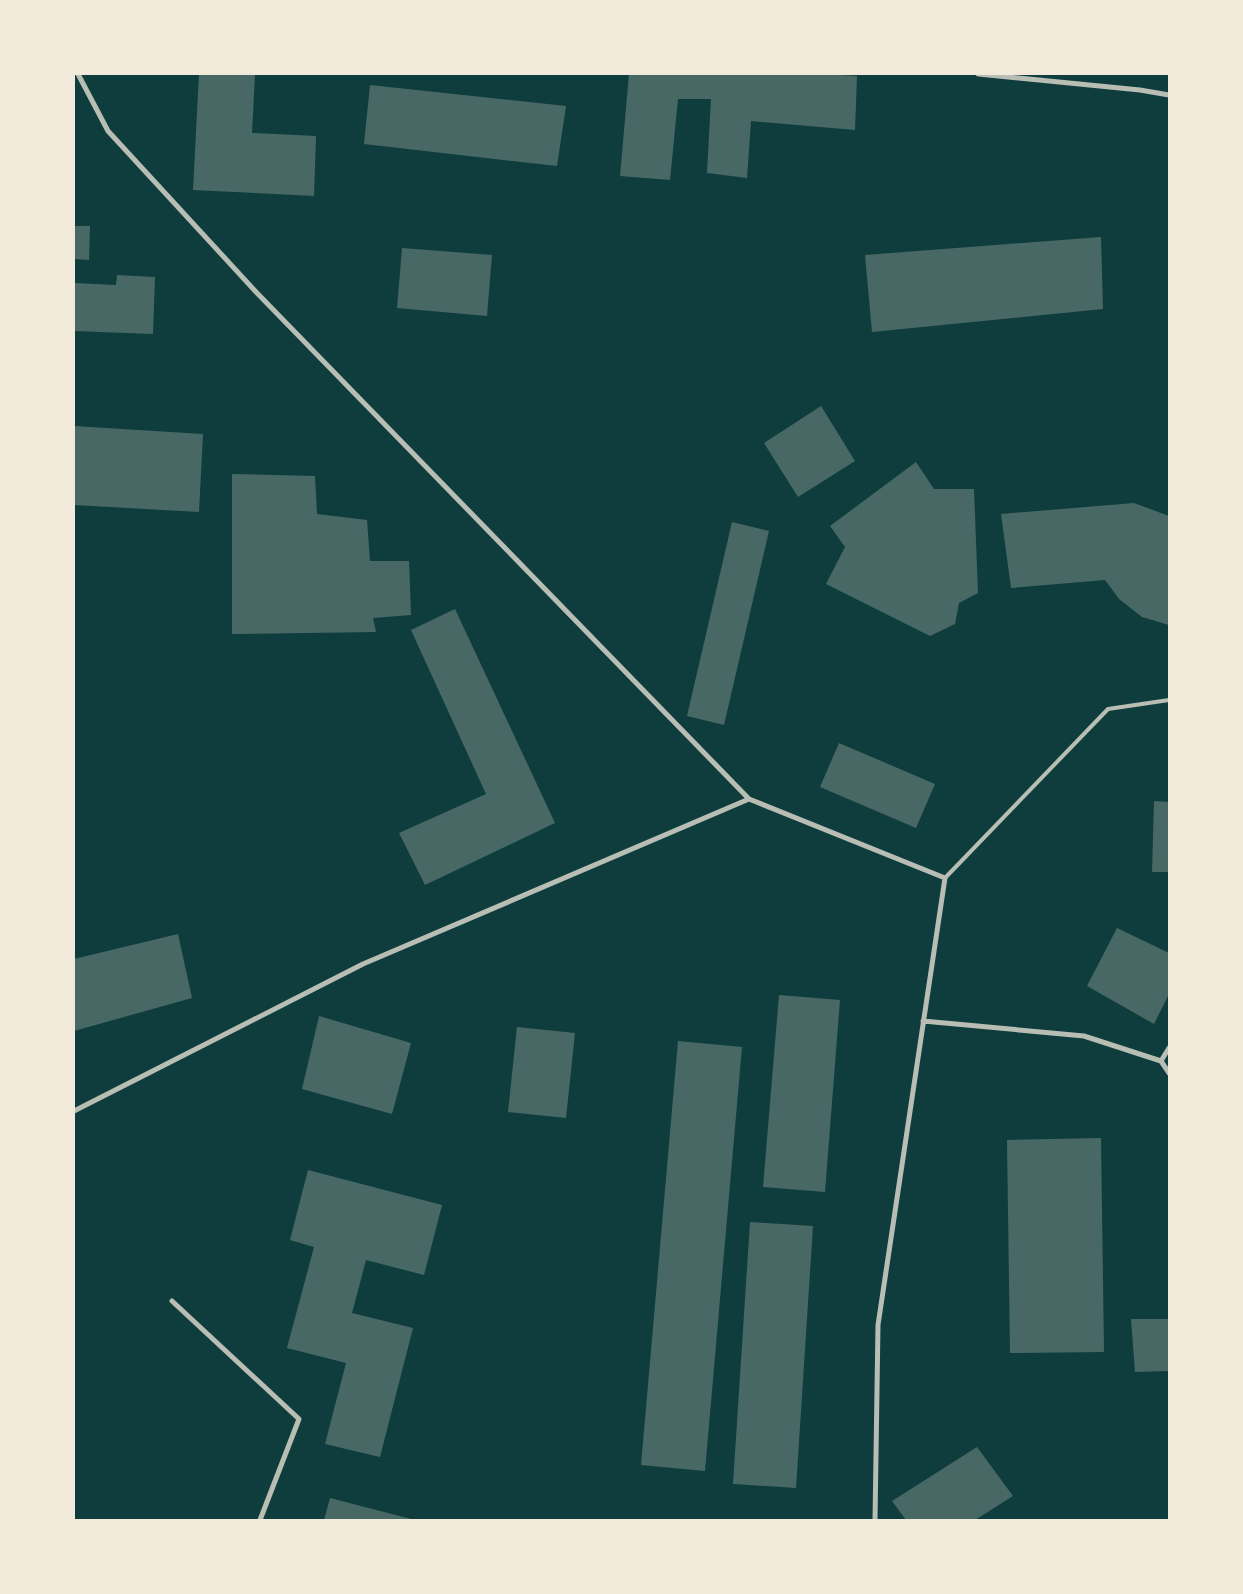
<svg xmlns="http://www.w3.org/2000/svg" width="1243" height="1594" viewBox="0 0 1243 1594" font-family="'Asap Condensed',sans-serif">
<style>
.building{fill:#486865}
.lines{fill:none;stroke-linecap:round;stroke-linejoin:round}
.service{stroke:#b8beb3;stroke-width:4}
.minor{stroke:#b8beb3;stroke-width:5}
</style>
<rect width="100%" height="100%" fill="#0f3d3e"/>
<path class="building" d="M199 74H255L252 133 316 136 314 196 193 190Z
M629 74H824L857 76 855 130 751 121 747 178 707 173 711 99H678L670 180 620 176Z
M370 85 566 106 557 166 364 144Z
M74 226H90L89 260 74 259Z
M1101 237 1103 309 872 332 865 255Z
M402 248 492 255 487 316 397 308Z
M117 275 155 277 153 334 74 331V283L116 285Z
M821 406 855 461 798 497 764 443Z
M74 426 203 434 199 512 74 505Z
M916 462 934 489H974L978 593 959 603 955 624 930 636 826 584 845 547 830 526Z
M232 474 315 476 317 514 367 520 370 561H409L411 615 373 618 376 632 232 634Z
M1134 503 1169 516V625L1142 617 1119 599 1105 580 1011 588 1001 514Z
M732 522 769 531 724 725 687 716Z
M455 609 555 823 425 885 399 833 486 794 411 630Z
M839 743 935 784 916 828 820 787Z
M1154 801 1169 802V872H1152Z
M1117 928 1169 953V994L1154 1024 1087 986Z
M178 934 192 998 74 1031V959Z
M779 995 840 1000 825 1192 763 1187Z
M319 1016 411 1043 392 1114 302 1089Z
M517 1027 575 1033 566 1118 508 1112Z
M678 1041 742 1047 705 1471 641 1465Z
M1101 1138 1104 1352 1010 1353 1007 1140Z
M308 1170 442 1205 424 1275 366 1260 352 1313 413 1328 380 1457 325 1444 346 1363 287 1348 314 1247 290 1240Z
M750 1222 813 1226 796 1488 733 1484Z
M1131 1319H1169V1371L1135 1372Z
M977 1447 1013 1496 975 1520H906L892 1501Z
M330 1498 415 1520H324Z"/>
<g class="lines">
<path class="service" d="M945 878 1108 709 1169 700"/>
<path class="minor" d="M78 74 108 131 257 293 749 799 945 878 878 1325 875 1520
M978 74 1140 90 1169 95
M923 1021 1084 1036 1161 1061 1169 1073
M1161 1061 1169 1048
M74 1111 363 964 749 799
M172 1301 299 1419 260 1520"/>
</g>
<rect width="1243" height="1594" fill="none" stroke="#f1e9da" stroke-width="150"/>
</svg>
